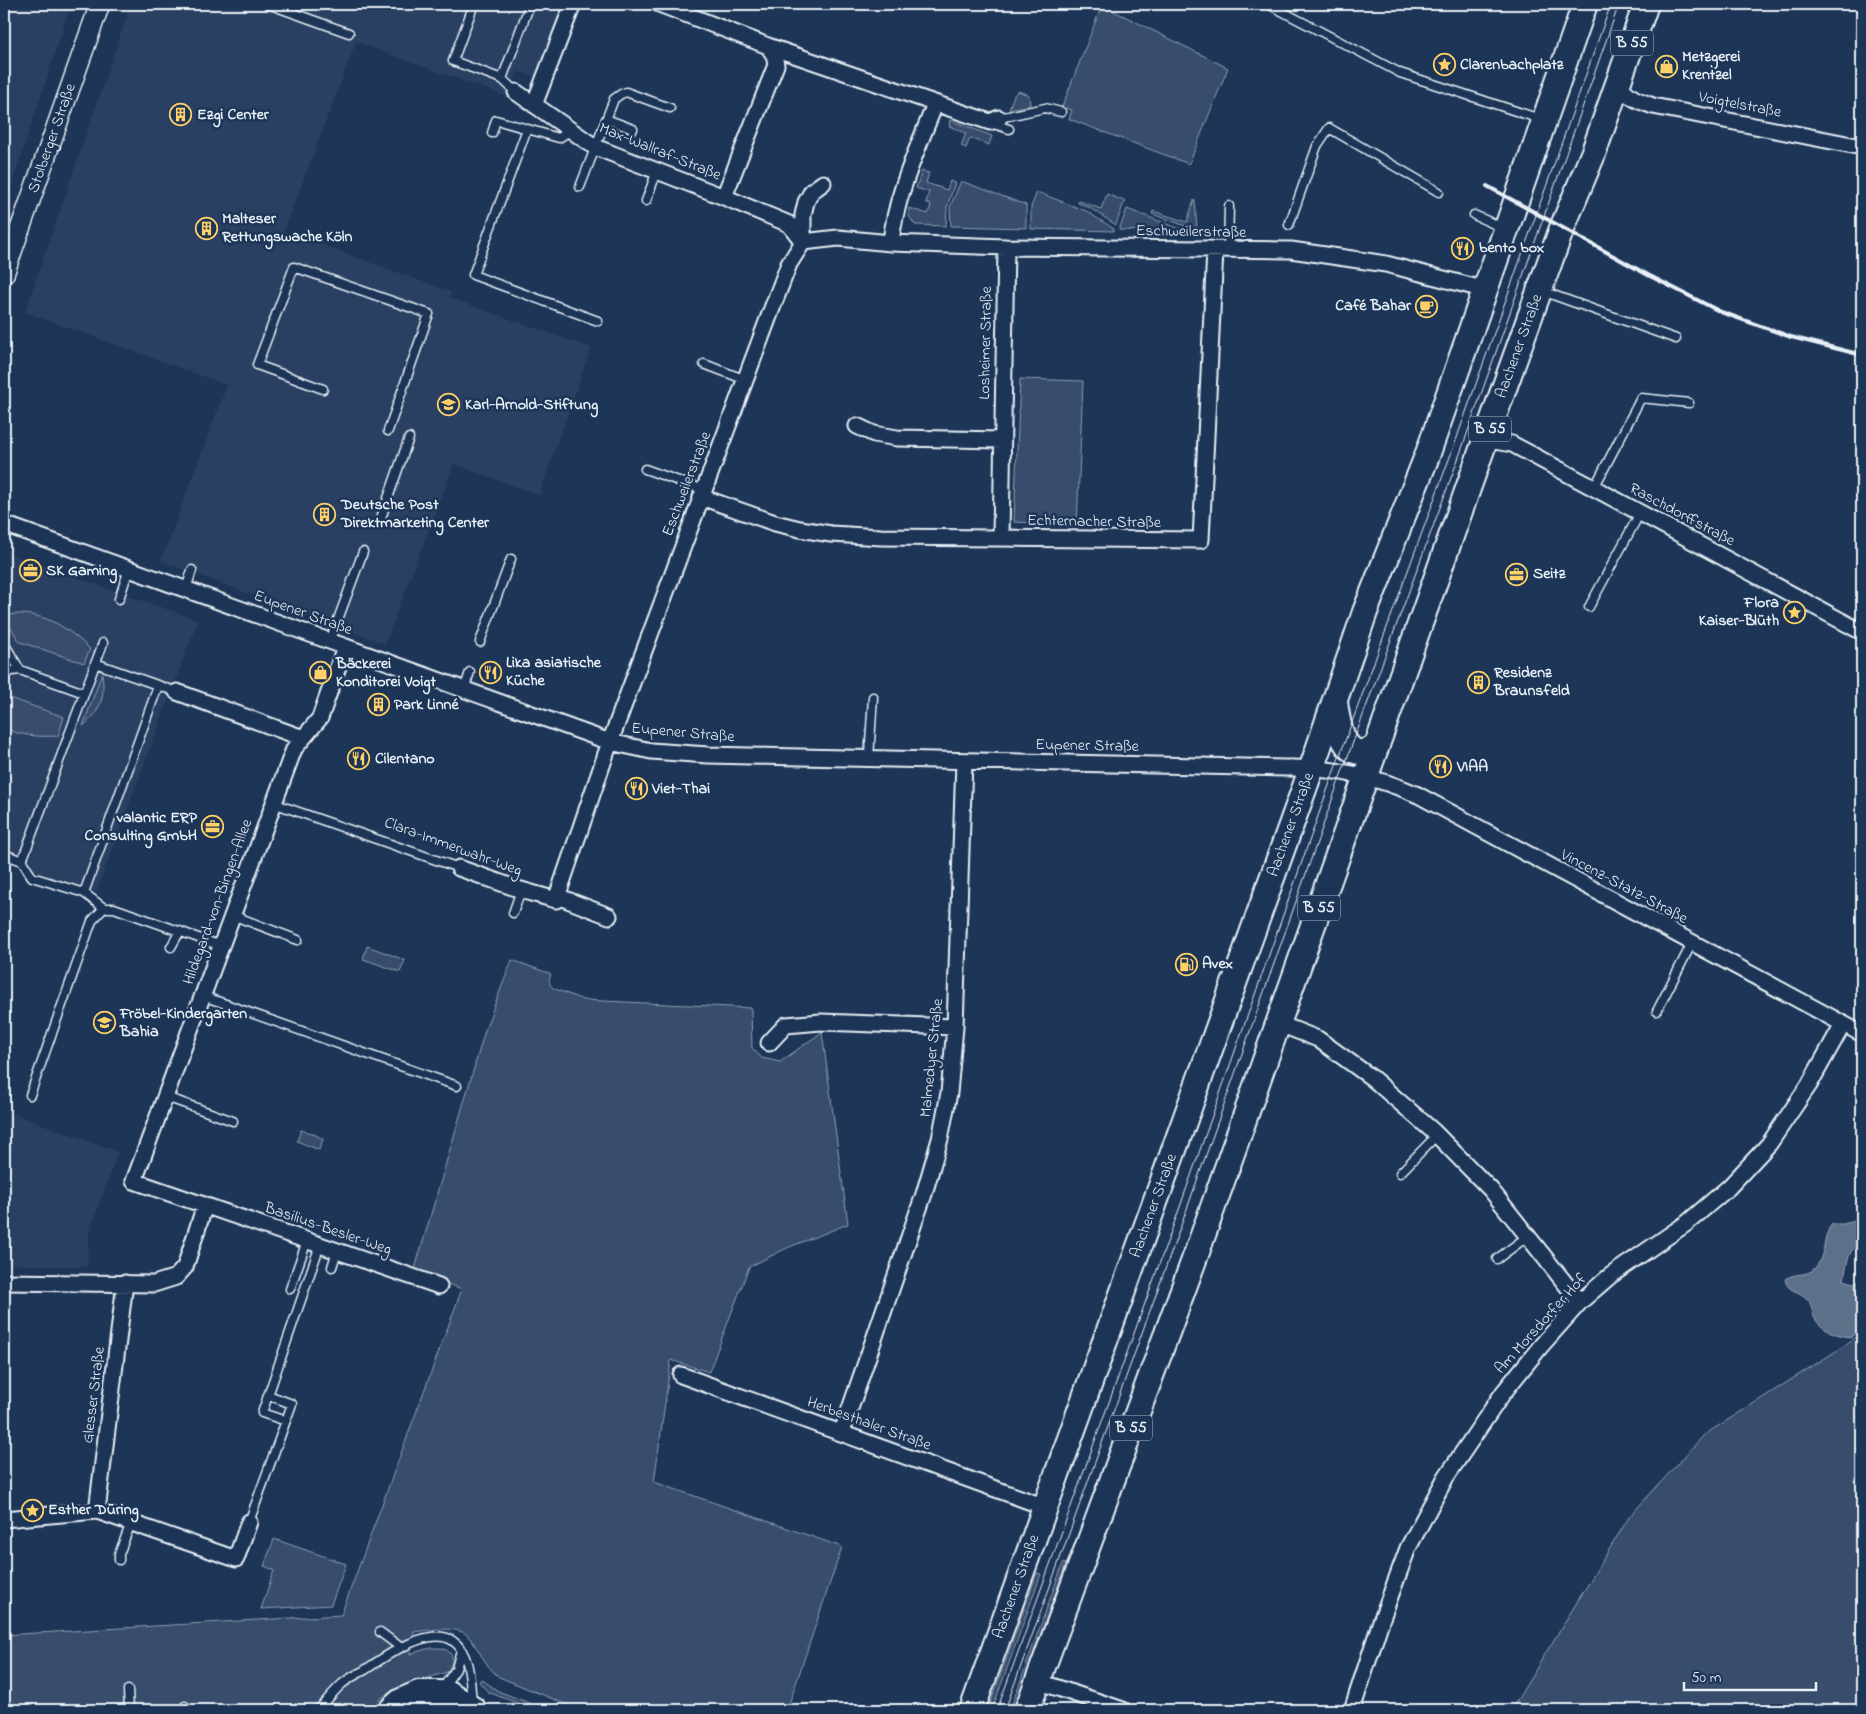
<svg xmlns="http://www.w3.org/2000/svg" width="1866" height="1714" viewBox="0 0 1866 1714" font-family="'Indie Flower',sans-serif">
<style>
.built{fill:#2a4162}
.green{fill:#374d6c;stroke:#909fb2}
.water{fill:#5d7089;stroke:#95a4b5}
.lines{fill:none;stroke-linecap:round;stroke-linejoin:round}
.service-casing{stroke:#e8f1f8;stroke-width:11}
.minor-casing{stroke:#e8f1f8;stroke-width:19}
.tertiary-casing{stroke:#e8f1f8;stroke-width:22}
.primary-casing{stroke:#e8f1f8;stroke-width:28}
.service{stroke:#1d3557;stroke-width:8}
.minor{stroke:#1d3557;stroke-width:15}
.tertiary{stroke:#1d3557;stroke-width:19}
.primary{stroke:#1d3557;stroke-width:24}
.tram{stroke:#e8f1f8;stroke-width:1}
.rail{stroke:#e8f1f8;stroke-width:4}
.labels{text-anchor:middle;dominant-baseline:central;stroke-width:5;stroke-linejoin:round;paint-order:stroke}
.shield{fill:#1d3557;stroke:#abb9c8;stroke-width:1}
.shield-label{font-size:15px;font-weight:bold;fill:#e8f1f8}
.poi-label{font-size:16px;font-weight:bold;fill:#e8f1f8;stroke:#1d3557;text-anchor:start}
.street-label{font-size:16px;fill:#e8f1f8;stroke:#1d3557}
</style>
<rect width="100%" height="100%" fill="#1d3557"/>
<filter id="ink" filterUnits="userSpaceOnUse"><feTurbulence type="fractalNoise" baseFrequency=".02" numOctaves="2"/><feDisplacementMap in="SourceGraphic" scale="10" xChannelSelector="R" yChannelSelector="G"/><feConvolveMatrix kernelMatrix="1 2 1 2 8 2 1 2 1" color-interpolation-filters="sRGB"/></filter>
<g filter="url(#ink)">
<path class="built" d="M4 4H71L4 208Z
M131 4H563L537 77 518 71 508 97 356 42 284 231 451 292 450 298 591 348 539 495 454 464 385 644 161 561 227 385 25 312Z
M4 552 198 620 96 893 12 864 4 884Z
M4 1110 118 1152 89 1233 87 1267 4 1264Z"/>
<path class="green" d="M1102 5 1228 68 1189 164 1069 119 1072 110 1062 107Z
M1018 91 1029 95 1030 105 1009 109 1014 95Z
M950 120 992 136 989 145 970 138 966 148 961 146 966 133 949 126Z
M922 171 929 173 926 183 947 190 950 181 955 183 947 207 946 226 915 225 909 216V208L928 214 931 205 926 203 929 192 916 188Z
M961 181 1026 205V228L951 226 950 207Z
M1037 192 1086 211 1114 229V231L1031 229V207Z
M1107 194 1126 202 1123 205 1116 225 1090 208 1078 203 1079 201 1101 209Z
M1194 200 1195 201 1197 230 1152 214 1153 211 1187 222Z
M1127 209 1183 230 1181 232 1119 230Z
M1020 379 1083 381 1077 525 1014 522Z
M15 614C46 613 68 628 90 649L84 663 20 642 4 618V616Z
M102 673C105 696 102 710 83 726Z
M4 696 64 717 58 736C39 737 21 736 4 728Z
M367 946 405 960 400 972 363 959Z
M512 960 551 974C549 980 548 983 553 988L583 1000 751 1008 752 1048 762 1058 780 1062 822 1032 848 1224 787 1248 749 1267 709 1372 671 1360 654 1482 842 1547 787 1710H580L499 1677C484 1665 480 1650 468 1636 458 1625 428 1630 414 1632L410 1654C418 1652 428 1647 437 1648 453 1648 456 1660 447 1672 421 1681 386 1686 370 1710H4V1635L341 1615 462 1289 414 1272 486 1027Z
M301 1130 312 1133 323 1139 319 1150 297 1141Z
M1862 1332V1710H1511L1629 1517 1704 1435 1841 1348Z
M274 1539 346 1564 331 1605 261 1609 274 1570 264 1566Z
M1063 1563 1066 1564 1013 1710H1010Z
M1037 1573 1041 1574 992 1710H988Z
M481 1679 498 1691 547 1710H535L488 1692 479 1682Z"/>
<path class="water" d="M1862 1219V1242C1847 1250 1847 1264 1844 1280L1854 1283 1862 1281V1328L1851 1337C1838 1336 1820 1330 1814 1317 1811 1309 1812 1301 1804 1296 1796 1290 1787 1291 1785 1279 1795 1272 1807 1277 1815 1268 1826 1256 1822 1236 1832 1224H1843Z"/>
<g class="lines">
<defs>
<path id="service" d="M268 4 349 33
M474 4 453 61 502 79 516 92
M1268 4 1400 73 1543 120
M502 79 530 4
M999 118 1045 108 1061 112
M606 119 633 129
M991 123 1009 129
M527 129 473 275 598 321
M492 133 496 120 559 138 571 130
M580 187 614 99 621 94 626 92 670 108
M646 201 657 171
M1474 215 1503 228
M1289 225 1317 146 1329 128 1439 192
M1228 250 1229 206
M1542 291 1676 339
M704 364 746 380
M323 389 257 365 294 267 429 314 388 431
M645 469 704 490
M1594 488 1641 398 1689 403
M380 521 409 438
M186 590 192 570
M119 599 129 569
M1589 607 1640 513
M330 641 363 552
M480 642 511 559
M4 643 20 670 84 693
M95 663 177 692
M4 672 20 670
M464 690 470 672
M869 758 873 697
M273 803 459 868
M4 854 22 861 32 877 84 893 104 908
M22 861 103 643
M84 893 158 686
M513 913 521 890
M232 915 298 940
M171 947 180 931
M203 996 457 1086
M1657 1011 1692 943
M30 1095 92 921 104 908H114L221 946
M166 1097 233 1121
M1400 1173 1437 1135
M1497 1259 1528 1236
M332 1267 337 1251
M290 1289 307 1241
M286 1421 262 1413 320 1245
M249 1522 292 1404 268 1395
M119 1560V1554L131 1523
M380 1632 400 1647
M442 1689 456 1669 461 1650
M128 1690 129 1710
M185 1710V1706
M318 1710C326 1702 333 1692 342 1684 348 1679 357 1674 365 1670 384 1657 429 1625 453 1641 471 1653 470 1684 472 1703
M422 1710 435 1698"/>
<path id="minor" d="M659 4 768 46 774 55 776 65 724 197
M768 46 990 122 999 118
M1618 83C1629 98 1636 100 1653 106L1862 147
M516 92 595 147 724 197 789 224 803 242
M534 105 573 4
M803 242 838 238 891 243 1006 247 1291 250 1386 264 1486 290
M891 243C895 196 918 148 935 104
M857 426 874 434 897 438 1002 440
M1483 447 1494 441 1512 444 1862 632
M701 497 775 523 800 529 831 534 881 537 1201 540 1215 250
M4 524 610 742 651 751 708 755 1285 768C1331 767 1376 776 1418 795L1862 1034
M1001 538 1006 247
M345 647 320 718 294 749 134 1181 439 1286
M177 692 303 738
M459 868 521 890 556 900 610 742 771 311 789 264 803 242V215L806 202 812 191 823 183
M557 896 609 916
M1277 1023 1318 1039 1372 1078 1434 1132 1491 1190 1580 1302
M769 1043 786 1025 821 1022 955 1027
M4 1282 154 1284 176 1277 185 1267 205 1205
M681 1375 1045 1507
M842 1432 924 1194 940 1139 949 1093 955 1027 964 761
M97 1511 125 1283
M4 1519 97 1511 236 1559 249 1522
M1037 1681 1123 1710
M1352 1710 1381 1621 1408 1548 1446 1477 1503 1393 1540 1347 1580 1302 1610 1276 1687 1223 1729 1187 1769 1144 1809 1085 1843 1024"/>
<g id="tertiary">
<path id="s1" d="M4 274 100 4"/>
</g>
<g id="primary">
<path d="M1335 702C1338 725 1344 768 1377 746"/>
<path d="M391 1710 401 1701 419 1693H439L450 1694 474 1710"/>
<path id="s2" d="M972 1710 1312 767 1365 612 1427 456 1585 4"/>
<path id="s3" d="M1027 1710 1197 1252 1481 452 1562 228 1593 154 1646 4"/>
</g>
</defs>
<use href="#service" class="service-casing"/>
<use href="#minor" class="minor-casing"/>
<use href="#tertiary" class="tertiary-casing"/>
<use href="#primary" class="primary-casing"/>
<use href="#service" class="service"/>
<use href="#minor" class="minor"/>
<use href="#tertiary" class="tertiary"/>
<use href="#primary" class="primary"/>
<path class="tram" d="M997 1710 1176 1218 1334 771 1455 443 1611 4
M1005 1710 1183 1220 1342 772 1461 451 1619 4"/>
<path class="rail" d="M1487 186 1648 275 1721 312 1791 337 1862 355"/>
</g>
</g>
<defs>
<symbol id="sight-ring" viewBox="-11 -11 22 22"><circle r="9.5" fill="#1d3557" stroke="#ffd166" stroke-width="1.5"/><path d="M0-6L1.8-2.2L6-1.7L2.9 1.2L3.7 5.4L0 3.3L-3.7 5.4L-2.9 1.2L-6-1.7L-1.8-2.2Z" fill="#ffd166"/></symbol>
<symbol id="shop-ring" viewBox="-11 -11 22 22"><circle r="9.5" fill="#1d3557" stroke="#ffd166" stroke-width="1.5"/><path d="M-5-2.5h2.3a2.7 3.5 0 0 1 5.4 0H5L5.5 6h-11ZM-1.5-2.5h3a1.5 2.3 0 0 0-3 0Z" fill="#ffd166"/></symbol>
<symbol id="building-ring" viewBox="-11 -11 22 22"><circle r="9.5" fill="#1d3557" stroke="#ffd166" stroke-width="1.5"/><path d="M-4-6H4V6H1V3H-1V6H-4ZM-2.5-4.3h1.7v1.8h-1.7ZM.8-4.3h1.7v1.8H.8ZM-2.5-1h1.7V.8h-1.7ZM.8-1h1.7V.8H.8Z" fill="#ffd166"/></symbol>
<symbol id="restaurant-ring" viewBox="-11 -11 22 22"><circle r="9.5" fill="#1d3557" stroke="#ffd166" stroke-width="1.5"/><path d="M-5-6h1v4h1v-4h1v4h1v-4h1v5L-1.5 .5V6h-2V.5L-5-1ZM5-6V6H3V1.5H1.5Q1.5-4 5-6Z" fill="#ffd166"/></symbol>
<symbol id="cafe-ring" viewBox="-11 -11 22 22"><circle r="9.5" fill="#1d3557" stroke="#ffd166" stroke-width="1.5"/><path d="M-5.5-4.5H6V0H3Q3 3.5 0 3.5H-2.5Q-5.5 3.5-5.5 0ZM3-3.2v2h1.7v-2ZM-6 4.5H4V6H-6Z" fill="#ffd166"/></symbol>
<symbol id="school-ring" viewBox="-11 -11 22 22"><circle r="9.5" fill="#1d3557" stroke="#ffd166" stroke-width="1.5"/><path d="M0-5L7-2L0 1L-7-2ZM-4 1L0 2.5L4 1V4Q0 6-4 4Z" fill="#ffd166"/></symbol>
<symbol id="office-ring" viewBox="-11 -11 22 22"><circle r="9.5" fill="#1d3557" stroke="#ffd166" stroke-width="1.5"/><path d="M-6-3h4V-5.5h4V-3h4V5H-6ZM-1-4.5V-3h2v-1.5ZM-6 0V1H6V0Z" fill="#ffd166"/></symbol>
<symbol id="fuel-ring" viewBox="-11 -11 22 22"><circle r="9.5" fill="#1d3557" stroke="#ffd166" stroke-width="1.5"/><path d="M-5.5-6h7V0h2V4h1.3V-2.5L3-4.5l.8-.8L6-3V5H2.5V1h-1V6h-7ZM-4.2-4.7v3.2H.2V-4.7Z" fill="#ffd166"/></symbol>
</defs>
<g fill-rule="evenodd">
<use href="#sight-ring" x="1432" y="52" width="25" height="25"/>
<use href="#shop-ring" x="1654" y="54" width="25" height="25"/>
<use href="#building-ring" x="168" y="102" width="25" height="25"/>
<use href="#building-ring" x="194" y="216" width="25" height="25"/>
<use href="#restaurant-ring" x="1450" y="236" width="25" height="25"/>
<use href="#cafe-ring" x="1414" y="294" width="25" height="25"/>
<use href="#school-ring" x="436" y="392" width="25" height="25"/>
<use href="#building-ring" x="312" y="502" width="25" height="25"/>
<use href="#office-ring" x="18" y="558" width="25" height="25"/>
<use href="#office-ring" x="1504" y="562" width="25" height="25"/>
<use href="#sight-ring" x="1782" y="600" width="25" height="25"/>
<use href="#restaurant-ring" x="478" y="660" width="25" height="25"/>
<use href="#shop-ring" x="308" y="660" width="25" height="25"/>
<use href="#building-ring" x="1466" y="670" width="25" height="25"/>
<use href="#building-ring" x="366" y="692" width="25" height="25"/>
<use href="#restaurant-ring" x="346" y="746" width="25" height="25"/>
<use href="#restaurant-ring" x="1428" y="754" width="25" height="25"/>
<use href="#restaurant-ring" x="624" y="776" width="25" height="25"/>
<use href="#office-ring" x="200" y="814" width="25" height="25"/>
<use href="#fuel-ring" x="1174" y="952" width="25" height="25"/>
<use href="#school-ring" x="92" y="1010" width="25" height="25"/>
<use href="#sight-ring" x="20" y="1498" width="25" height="25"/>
</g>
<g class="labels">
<g class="shield">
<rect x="1611" y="30.5" width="42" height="25" rx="4"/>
<rect x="1469" y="416.5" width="42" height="25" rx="4"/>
<rect x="1298" y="895.5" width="42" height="25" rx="4"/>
<rect x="1110" y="1415.5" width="42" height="25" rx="4"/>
</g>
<g class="shield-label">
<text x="1632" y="43">B 55</text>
<text x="1490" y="429">B 55</text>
<text x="1319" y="908">B 55</text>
<text x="1131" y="1428">B 55</text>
</g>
<g class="poi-label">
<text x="1682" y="57">Metzgerei<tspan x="1682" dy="18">Krentzel</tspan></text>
<text x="1460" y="65">Clarenbachplatz</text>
<text x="197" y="115">Ezgi Center</text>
<text x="222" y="219">Malteser<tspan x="222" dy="18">Rettungswache Köln</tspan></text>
<text x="1479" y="248">bento box</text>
<text x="1411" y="306" text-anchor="end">Café Bahar</text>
<text x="465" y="405">Karl-Arnold-Stiftung</text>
<text x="341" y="505">Deutsche Post<tspan x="341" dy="18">Direktmarketing Center</tspan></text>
<text x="46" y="571">SK Gaming</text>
<text x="1533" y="574">Seitz</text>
<text x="1779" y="603" text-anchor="end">Flora<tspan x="1779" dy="18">Kaiser-Blüth</tspan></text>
<text x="506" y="663">Lika asiatische<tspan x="506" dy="18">Küche</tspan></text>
<text x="336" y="664">Bäckerei<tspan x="336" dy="18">Konditorei Voigt</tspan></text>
<text x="1494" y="673">Residenz<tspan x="1494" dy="18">Braunsfeld</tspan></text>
<text x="394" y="705">Park Linné</text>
<text x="375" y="759">Cilentano</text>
<text x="1457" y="767">VIAA</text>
<text x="652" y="789">Viet-Thai</text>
<text x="197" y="818" text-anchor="end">valantic ERP<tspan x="197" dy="18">Consulting GmbH</tspan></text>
<text x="1202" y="964">Avex</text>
<text x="120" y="1014">Fröbel-Kindergarten<tspan x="120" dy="18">Bahia</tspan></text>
<text x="48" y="1510">Esther Düring</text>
</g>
<g class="street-label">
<text transform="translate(1740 105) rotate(11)">Voigtelstraße</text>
<text stroke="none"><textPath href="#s1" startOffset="144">Stolberger Straße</textPath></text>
<text transform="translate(660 152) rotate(22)">Max-Wallraf-Straße</text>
<text transform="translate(1191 232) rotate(1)">Eschweilerstraße</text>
<text transform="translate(986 343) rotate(-89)">Losheimer Straße</text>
<text stroke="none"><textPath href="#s3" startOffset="1450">Aachener Straße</textPath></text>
<text transform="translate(687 484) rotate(-69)">Eschweilerstraße</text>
<text transform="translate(1682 515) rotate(28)">Raschdorffstraße</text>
<text transform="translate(1094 522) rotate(1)">Echternacher Straße</text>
<text transform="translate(303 613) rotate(20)">Eupener Straße</text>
<text transform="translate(683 733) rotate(5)">Eupener Straße</text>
<text transform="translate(1087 746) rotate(1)">Eupener Straße</text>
<text stroke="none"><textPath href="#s2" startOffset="941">Aachener Straße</textPath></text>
<text transform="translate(453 847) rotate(20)">Clara-Immerwahr-Weg</text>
<text transform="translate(1624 887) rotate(28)">Vincenz-Statz-Straße</text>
<text transform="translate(218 902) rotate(-70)">Hildegard-von-Bingen-Allee</text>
<text transform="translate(932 1058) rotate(-84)">Malmedyer Straße</text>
<text stroke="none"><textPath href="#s2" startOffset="536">Aachener Straße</textPath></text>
<text transform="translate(328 1229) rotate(19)">Basilius-Besler-Weg</text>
<text transform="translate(1541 1324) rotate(-48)">Am Morsdorfer Hof</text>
<text transform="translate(94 1395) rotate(-83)">Glesser Straße</text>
<text transform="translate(869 1424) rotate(20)">Herbesthaler Straße</text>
<text stroke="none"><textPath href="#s2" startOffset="131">Aachener Straße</textPath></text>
</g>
</g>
<rect width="1866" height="1714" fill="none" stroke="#1d3557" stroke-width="20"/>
<rect x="10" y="10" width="1846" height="1694" fill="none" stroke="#e8f1f8" stroke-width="2" filter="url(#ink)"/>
<path d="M1684 1682v8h132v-8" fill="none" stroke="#e8f1f8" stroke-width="2.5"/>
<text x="1691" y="1682" font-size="15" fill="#e8f1f8" stroke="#1d3557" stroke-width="4" paint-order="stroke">50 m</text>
</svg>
